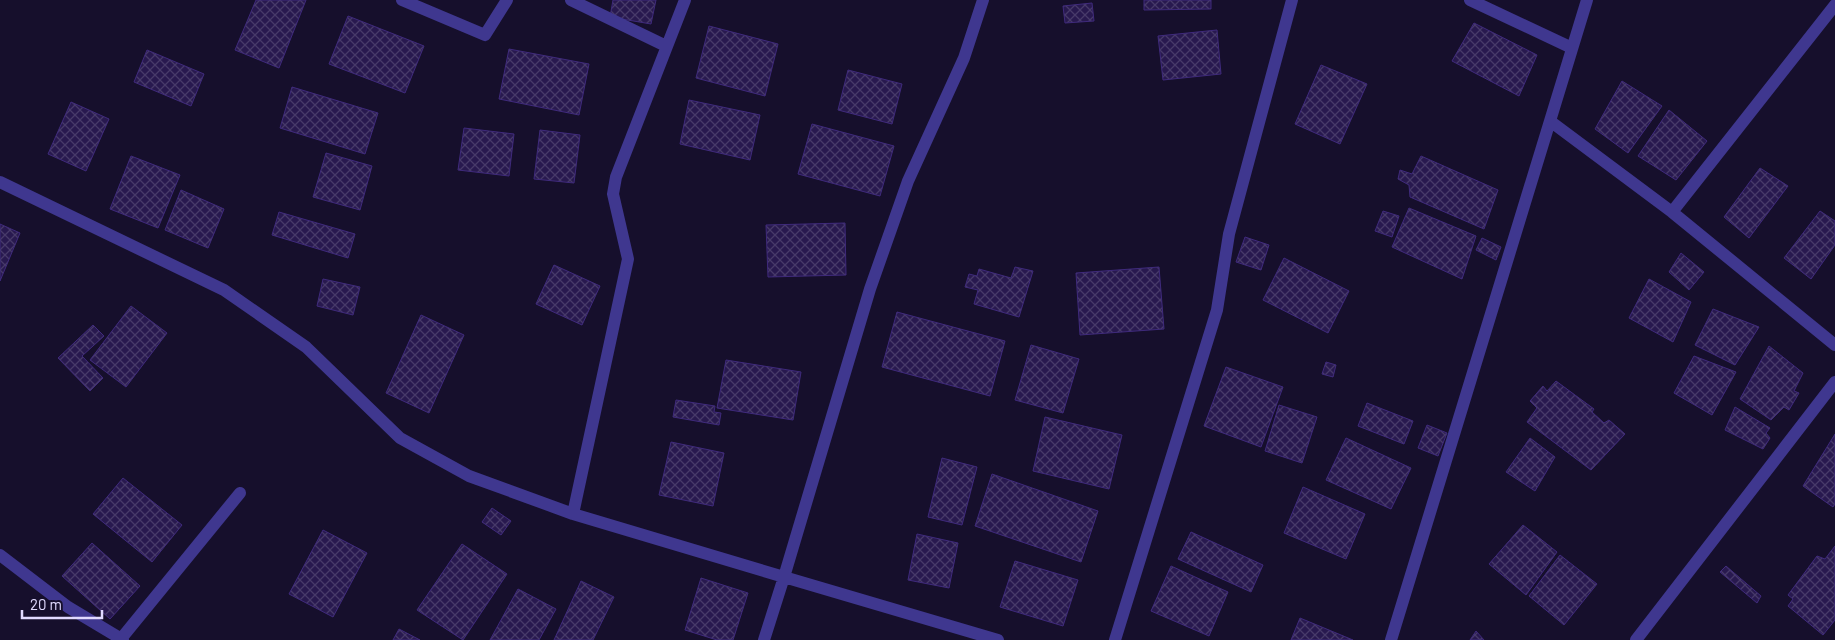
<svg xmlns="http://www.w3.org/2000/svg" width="1835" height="640" viewBox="0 0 1835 640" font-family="Barlow,sans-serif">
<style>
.building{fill:url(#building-cross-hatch);stroke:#3f2a7c}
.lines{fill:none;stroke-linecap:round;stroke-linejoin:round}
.minor{stroke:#3f378f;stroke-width:12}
</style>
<defs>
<pattern id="building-cross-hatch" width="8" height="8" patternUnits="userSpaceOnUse" patternTransform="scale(1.25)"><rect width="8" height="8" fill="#28194f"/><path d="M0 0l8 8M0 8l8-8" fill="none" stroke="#473a69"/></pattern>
</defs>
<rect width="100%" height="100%" fill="#160f2c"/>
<path class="building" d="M256 0H306L279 68 235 50Z
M613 0H656L651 24 610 17Z
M1144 0H1211V9L1144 10Z
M1092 3 1094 21 1065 23 1063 6Z
M348 16 424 46 405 93 329 64Z
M1474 23 1537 55 1519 96 1452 61Z
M709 26 778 44 765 96 696 78Z
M1217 30 1221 74 1163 80 1158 36Z
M509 49 589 64 579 115 499 99Z
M147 50 204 74 191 106 134 82Z
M1321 65 1367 84 1340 144 1295 124Z
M848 70 902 84 892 124 838 110Z
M1622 81 1662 106 1628 153 1595 129Z
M292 87 378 113 365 154 280 128Z
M689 100 760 115 750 160 680 144Z
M71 102 109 119 86 171 48 154Z
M1669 110 1707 141 1676 180 1638 156Z
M812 124 894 146 880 196 798 174Z
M464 128 514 134 509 176 458 170Z
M540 130 580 135 574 183 534 179Z
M326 153 372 166 360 210 313 197Z
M131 156 180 175 158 228 110 209Z
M1421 156 1498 190 1484 229 1410 197 1409 185 1398 179 1400 170 1412 174Z
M1760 168 1788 186 1749 238 1724 217Z
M181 190 224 209 208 248 165 230Z
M1409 208 1476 236 1462 279 1392 247Z
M1383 211 1399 216 1392 237 1375 231Z
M1820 211 1835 221V245L1811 279 1784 258Z
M279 212 355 234 348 258 272 235Z
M845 223 846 275 768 277 766 225Z
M0 224 20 233 0 281Z
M1245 237 1269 245 1261 270 1236 262Z
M1482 238 1501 247 1496 260 1476 250Z
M1681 253 1704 272 1689 290 1669 272Z
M1284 258 1349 291 1328 333 1263 300Z
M554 265 600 286 582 325 536 304Z
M1015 267 1033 271 1019 317 974 304 978 290 965 287 969 274 977 276 979 269 1011 278Z
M1159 267 1164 329 1080 335 1076 273Z
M323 279 360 287 353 315 317 306Z
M1649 279 1691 302 1673 342 1629 318Z
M131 306 167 333 126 387 90 360Z
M1713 309 1759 327 1735 365 1695 345Z
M897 312 1005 341 990 396 882 367Z
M421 315 464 335 429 413 386 393Z
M93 325 104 336 82 356 103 378 90 391 58 358Z
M1031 345 1079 359 1063 413 1015 400Z
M1769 346 1803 373 1794 391 1799 393 1789 410 1784 407 1771 420 1740 399Z
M1694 356 1736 372 1712 415 1674 393Z
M726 360 801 372 793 420 717 408Z
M1326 362 1336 365 1333 377 1322 374Z
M1226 367 1283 387 1261 447 1204 426Z
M1556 381 1594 409 1592 412 1604 423 1609 420 1625 434 1591 470 1527 422 1537 408 1530 401 1543 386 1547 391Z
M676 400 715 406 714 412 721 413 719 425 673 417Z
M1367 403 1413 421 1404 444 1358 426Z
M1279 405 1317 417 1302 463 1265 451Z
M1735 407 1770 428 1766 433 1770 438 1763 449 1725 430Z
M1045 417 1122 435 1109 489 1033 471Z
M1427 425 1447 433 1438 456 1418 448Z
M1835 434V504L1833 507 1803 486Z
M1346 438 1411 468 1391 509 1326 480Z
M1530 438 1555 457 1535 491 1506 472Z
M671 442 724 453 713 506 659 495Z
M942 458 977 467 962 525 928 517Z
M992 474 1098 511 1081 562 975 526Z
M123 478 182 525 152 562 93 514Z
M1303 487 1365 514 1346 559 1284 533Z
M492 508 511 521 501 535 482 522Z
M1523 525 1557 552 1526 595 1489 564Z
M323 530 367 553 333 617 289 594Z
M1191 532 1263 565 1251 592 1178 559Z
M917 534 958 543 949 588 908 580Z
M92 543 140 586 110 619 62 576Z
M462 544 507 574 463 640 417 610Z
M1835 546V620L1823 635 1788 606 1793 599 1788 595 1817 556 1825 559Z
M1560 555 1597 584 1564 625 1529 596Z
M1015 561 1078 580 1063 626 1000 607Z
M1171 566 1228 592 1209 636 1151 611Z
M1726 566 1761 596 1757 603 1720 572Z
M701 578 748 593 733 640H717L685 630Z
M581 581 614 597 593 640H554Z
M518 589 556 609 539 640H490Z
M1300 618 1353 640H1291Z
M399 629 420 640H393Z
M1476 631 1484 640H1470Z"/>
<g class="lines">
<path class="minor" d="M402 0 485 35 507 0
M571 0 666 46
M983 0 964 58 908 181 870 289 784 577 998 640
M1470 0 1572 48
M1550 121 1587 0
M0 182 224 290 306 347 400 438 469 476 573 514 784 577 764 640
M1672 212 1835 5
M573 514 628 259 613 194 616 177 685 0
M0 555 68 607 123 640
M120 640 240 493
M1115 640 1217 310 1229 234 1292 0
M1391 640C1443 467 1498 294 1550 121L1672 212 1835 345
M1636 640 1835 382"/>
</g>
<path d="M22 610v8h80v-8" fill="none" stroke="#e1daff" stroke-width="2.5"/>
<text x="30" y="610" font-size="15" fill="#e1daff" stroke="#160f2c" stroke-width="4" paint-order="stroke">20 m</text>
</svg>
